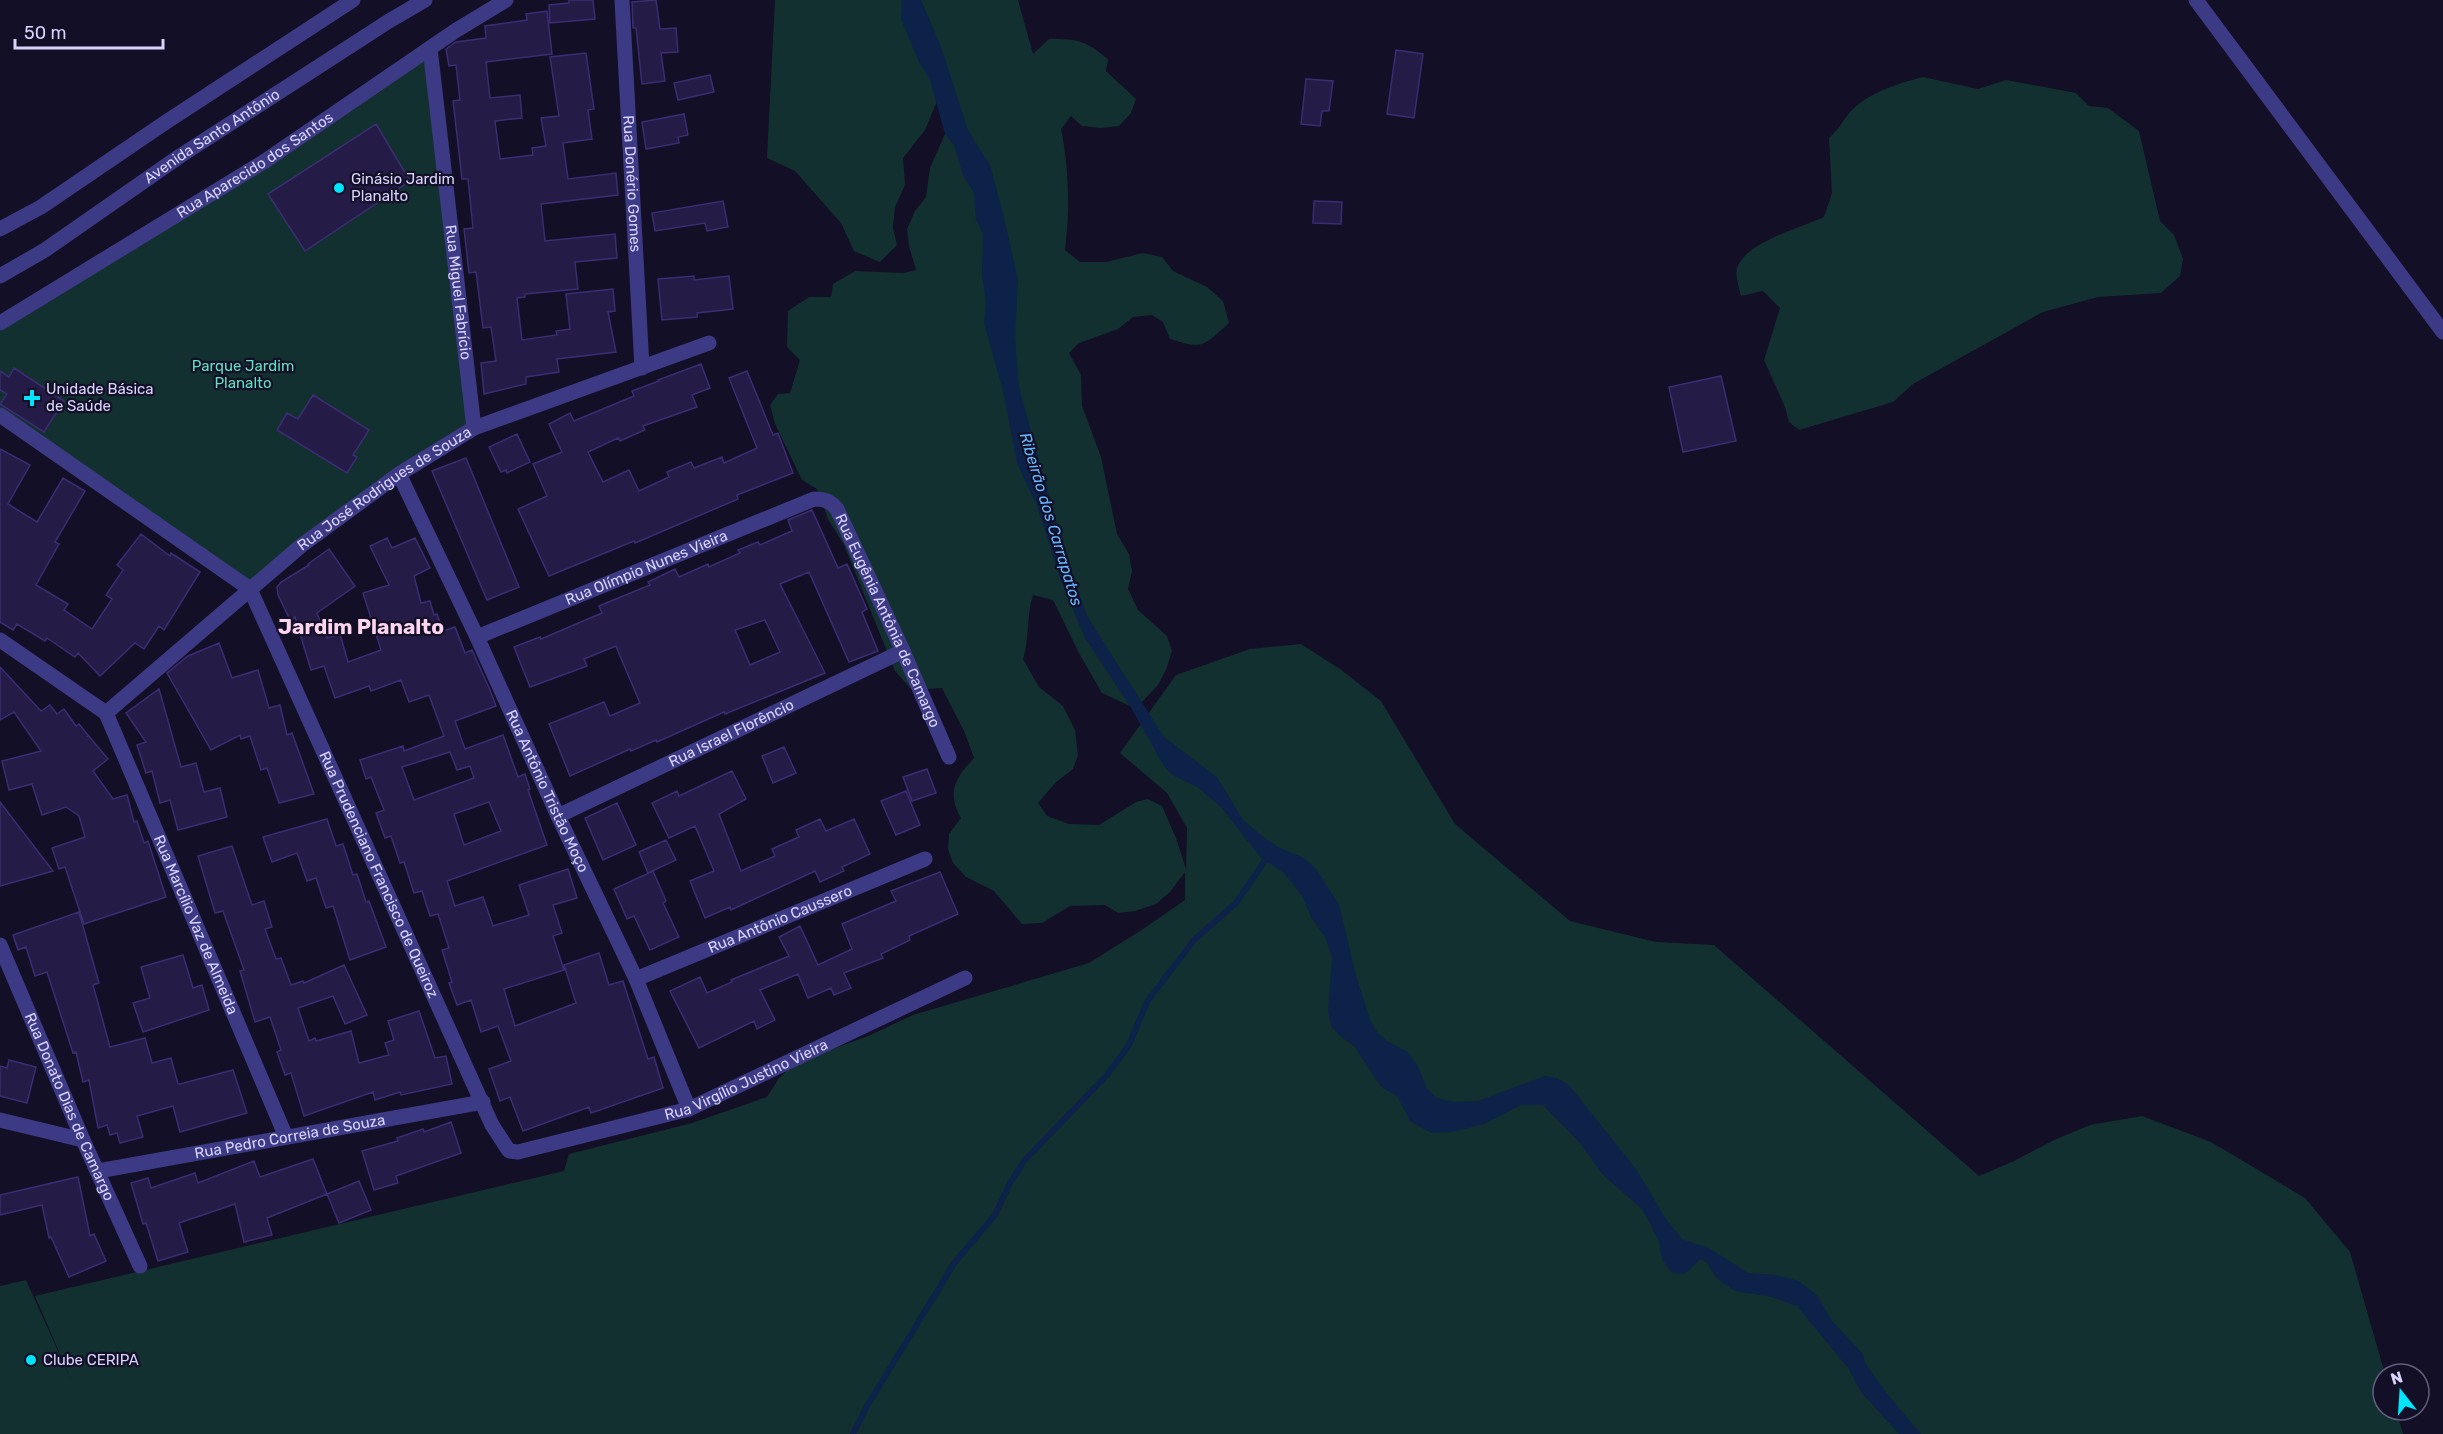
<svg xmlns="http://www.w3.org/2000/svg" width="2443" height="1434" viewBox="0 0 2443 1434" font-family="Rubik,sans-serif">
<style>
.green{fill:#12302f}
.water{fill:#0c2248}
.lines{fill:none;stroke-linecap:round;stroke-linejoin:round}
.stream{stroke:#0c2248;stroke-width:6}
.building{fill:#241b47;stroke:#3b2d73;stroke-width:1.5;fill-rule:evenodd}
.minor{stroke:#3d3a85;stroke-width:15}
.tertiary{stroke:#3d3a85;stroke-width:15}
.poi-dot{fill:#00e5ff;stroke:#130f26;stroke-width:2}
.labels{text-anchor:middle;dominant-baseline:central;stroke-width:4.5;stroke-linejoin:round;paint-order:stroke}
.street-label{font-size:15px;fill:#d9d4ff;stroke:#130f26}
.poi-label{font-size:15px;fill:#d9d4ff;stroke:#130f26;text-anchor:start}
.park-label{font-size:15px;fill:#5fe0c0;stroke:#130f26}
.water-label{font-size:16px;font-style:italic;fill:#62b6ff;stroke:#130f26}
.district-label{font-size:21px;font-weight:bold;fill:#ffd6f0;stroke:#130f26}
</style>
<rect width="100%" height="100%" fill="#130f26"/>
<path class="green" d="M775 0H1018L1033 54 1049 39C1079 39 1084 40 1108 59L1106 71 1136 99 1131 113 1119 126 1101 128 1082 126 1071 116 1061 129C1069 167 1070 212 1065 250L1080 262H1106L1143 253 1162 257 1173 271 1207 287 1223 301 1229 323C1203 346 1204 350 1170 339L1163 322 1152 315 1133 317 1118 329 1079 343 1069 353 1081 375 1082 406 1101 457 1117 534 1129 554 1132 571 1128 589 1138 610 1167 636 1172 651 1166 670 1158 685 1142 702 1130 706 1102 693 1080 655 1053 600 1033 595C1026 616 1030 637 1023 659L1039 687 1063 706 1075 730 1078 755 1073 769 1055 783 1038 803 1047 816 1069 824 1099 825 1136 802 1148 799 1162 806 1176 838 1186 869 1187 828 1167 793 1120 753 1176 675 1250 649 1301 644 1340 669 1381 701 1455 824 1570 921 1656 942 1714 945 1979 1176 2012 1162 2054 1140 2090 1125 2142 1116 2211 1142 2305 1198 2350 1252 2385 1374H2383V1410H2396L2403 1434H0V1286L26 1280 72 1382 35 1296 564 1171 569 1154 692 1123 767 1097 779 1078 797 1062 868 1036 913 1015 1089 963 1143 929 1185 900V872L1170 892 1156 904 1135 911 1118 913 1105 905 1070 906 1042 923 1022 924 994 891 966 877 953 863 948 849 949 834 961 818C946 792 956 777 974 758L964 731 942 688 912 690 895 671 844 545 828 519 817 489 802 480 775 424 770 405 778 394 790 393 800 360 787 347 788 311 809 297H831L833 284 855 271 903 273 916 270 909 246 907 229 915 211 926 197 930 168 945 134 948 75 925 130 903 158 905 185 895 207 893 228 897 245 880 262 854 251 841 223 795 171 767 158Z
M426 57 468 425 249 583 0 410V328Z
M1923 77 1978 89 2006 80 2076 93 2089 106 2108 108 2139 131 2160 221 2174 235 2183 259 2180 276 2161 293 2098 297 2043 312 1913 384 1893 402 1799 430 1789 422 1785 407 1764 360 1780 308 1763 291 1741 296C1739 288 1735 275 1737 268 1746 242 1800 228 1824 217L1832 193 1829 138C1838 130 1843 121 1850 112 1869 92 1897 84 1923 77Z"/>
<path class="water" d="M902 0H921L940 44 968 130 990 165 1003 213 1018 280 1015 337 1019 388 1061 538 1087 616 1164 737 1217 777 1243 820 1262 836 1278 847 1304 858 1317 870 1339 904 1356 976 1371 1022 1377 1032 1387 1041 1408 1052 1418 1066 1426 1087 1437 1098 1454 1102 1478 1101 1545 1076 1557 1078 1569 1085 1636 1169 1664 1216 1682 1239 1709 1248 1748 1273 1776 1275 1799 1281 1817 1295 1833 1322 1863 1354 1865 1363 1889 1396 1921 1434H1899L1861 1392 1848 1368 1797 1306 1772 1297 1735 1291 1716 1278 1708 1264 1702 1259C1689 1265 1693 1277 1672 1273L1662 1259 1658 1239 1642 1209 1603 1175 1580 1143 1543 1105H1521L1484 1124 1452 1132 1431 1133 1410 1121 1397 1096 1381 1087 1355 1047 1338 1034 1331 1026 1328 1011 1332 957 1325 937 1311 917 1302 896 1284 873 1261 858 1221 807 1197 787 1172 775 1164 766 1130 706 1084 636 1060 578 1037 506 1017 463 1003 391 984 323 986 303 982 275 983 233 976 220 974 193 963 175 954 145 945 134 930 80 919 62 901 19Z"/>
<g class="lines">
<path class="stream" d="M853 1434 867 1406 955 1262 995 1215 1010 1183 1024 1161 1107 1075 1129 1045 1147 1002 1194 940 1236 903 1268 856"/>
</g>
<path class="building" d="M569 0H593L595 19 550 23 549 5 569 3Z
M656 0 660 29 676 28 678 52 661 53 665 81 642 84 636 28H633L632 2Z
M547 11 552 54 486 62 490 98 520 95 522 118 495 121 500 159 533 155 532 148 546 146 541 118 559 116 550 57 586 53 594 109 588 110 592 139 563 143 568 179 616 173 618 195 541 204 545 241 615 234 617 258 575 262 578 289 525 294V297L517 298 522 340 557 335 556 331 570 329 566 294 613 289 615 311 608 312 616 352 557 359 559 372 526 377V384L484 394 481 363 496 361 491 327 483 328 476 272 469 273 464 229 473 228 468 179H462L457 135 453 101 460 100 456 65 449 66 446 49 456 42 486 38 485 26 527 20 526 14Z
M1396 50 1423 54 1414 118 1387 114Z
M710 75 714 92 678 100 674 83Z
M1306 79 1333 81 1329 111H1322L1320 126 1301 124Z
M684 114 688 135 678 137 679 143 646 149 642 122Z
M376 124 410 181 305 251 268 194Z
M723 201 728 227 707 231 705 223 655 231 652 213Z
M1314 201 1342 202 1341 224 1313 223Z
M694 276V280L729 276 733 309 697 313V317L662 320 658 279Z
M701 364 710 388 692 395 697 407 643 426 645 430 620 441 618 438 588 452 603 482 629 470 639 491 669 477 667 472 691 462 694 468 722 457 724 463 757 448 729 378 747 371 773 435 778 433 793 473 737 495 738 499 635 543 634 541 549 576 518 509 547 496 533 464 562 452 549 424 570 413 574 421 634 396 632 391 659 381 658 380Z
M14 368 64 401 44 432 0 404 7 394 0 390V371L9 377Z
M1721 376 1736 441 1683 452 1669 387Z
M313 395 369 430 353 455 357 457 347 473 277 430 287 413 298 419Z
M517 434 530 462 507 473 506 470 501 472 489 447Z
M0 449 30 465 8 504 37 522 63 478 85 491 55 542 59 544 36 585 68 604 64 610 92 629 112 599 106 595 123 570 117 565 141 534 170 556 171 553 200 572 164 630 159 626 144 649 135 643 100 676 78 653 75 657 47 638 45 641 17 624 13 630 0 622Z
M466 458 519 587 487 600 432 471Z
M812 510 838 568 847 564 867 609 862 612 878 651 849 662 809 572 780 584 825 673 725 714 724 712 657 742 656 740 631 751 630 749 570 776 549 724 604 702 610 716 640 703 620 656 616 646 584 659 587 666 530 687 514 647 540 637 541 639 602 613 599 606 650 585 648 582 675 569 679 577 708 564 709 567 740 553 738 550 758 542 760 545 792 531 788 520ZM765 620 780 652 750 665 735 630Z
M387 538 392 548 415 538 430 568 414 576 421 603 430 601 434 615 437 614 443 631 455 627 465 653 472 650 490 690 496 706 455 721 465 749 503 735 518 777 525 774 530 789 528 790 547 845 447 881 455 906 483 897 493 926 529 915 519 885 568 869 577 898 553 905 562 933 553 936 564 970 504 989 515 1026 576 1003 564 965 599 953 609 985 623 981 648 1059 654 1057 663 1088 591 1113 589 1107 523 1131 510 1097 500 1101 489 1069 511 1061 498 1026 481 1032 471 1000 457 1005 449 983 452 982 442 950 449 948 438 914 430 916 422 891 414 893 404 862 400 863 391 836 385 838 376 813 384 810 371 777 366 779 360 760 403 746 404 751 444 736 429 695 409 702 401 680 371 691 369 686 335 698 324 666 311 670 295 617 290 620 278 595 277 587 281 582 309 565 308 564 329 549 355 586 317 613 327 638 340 634 348 662 381 650 363 593 389 585 370 546ZM450 752 457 770 470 766 474 778 414 800 402 767ZM489 802 501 831 464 845 454 814Z
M219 643 232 678 258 670 269 708 280 705 287 735 292 733 314 794 279 803 267 768 261 770 250 736 241 739 240 735 211 750 167 673 188 656Z
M0 667 41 711 50 705 57 714 64 709 76 726 79 724 88 735 87 737 88 735 108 759 93 771 113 799 127 795 134 822 137 821 144 843 148 841 166 897 84 924 65 867 59 869 52 848 85 837 79 816 66 807 42 815 32 784 9 790 2 761 41 751 14 712 0 720Z
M159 689 181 767 196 763 204 792 220 788 227 817 178 830 170 800 160 803 152 771 146 773 137 745 146 742 126 713Z
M784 747 796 773 773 783 762 756Z
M927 769 936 793 912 801 903 777Z
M732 771 746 799 719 814 741 871 775 856 772 849 799 837 796 830 820 819 826 831 854 819 870 854 842 867 844 871 820 882 815 871 731 910 730 907 705 918 690 881 714 871 695 826 669 838 652 803 677 791 679 796Z
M906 791 920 825 896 835 881 801Z
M0 802 53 871 0 886Z
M617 803 636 845 603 860 585 818Z
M327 819 336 846 343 844 353 875 357 874 366 902 369 901 386 947 350 960 333 906 326 908 316 878 307 881 297 853 272 862 263 837Z
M666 840 676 860 648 873 639 852Z
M232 846 252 905 264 901 272 927 265 929 276 959 281 958 291 985 303 981 304 983 344 965 367 1015 345 1024 333 996 298 1008 309 1041 315 1038 316 1041 351 1031 359 1063 389 1055 385 1043 394 1040 388 1021 419 1011 435 1058 446 1056 452 1084 401 1095 400 1092 375 1100 373 1092 304 1116 291 1073 285 1075 277 1052 281 1050 270 1017 255 1022 240 971 244 970 233 939 223 911 215 913 198 856Z
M653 871 666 901 663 903 679 937 650 950 634 916 627 919 614 889Z
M940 872 958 914 909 936 910 940 881 954 883 958 844 973 851 988 834 995 831 988 808 998 798 974 760 990 775 1020 757 1029 754 1021 699 1048 670 991 700 977 707 993 732 982 731 980 789 956 779 937 800 926 818 965 852 949 842 924 896 901 891 891Z
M79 912 99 983 93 985 110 1047 145 1038 152 1063 171 1058 178 1084H180L233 1070 247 1113 180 1132 173 1106 137 1116 143 1137 120 1143 117 1133 110 1135 107 1125 98 1128 89 1080 83 1082 76 1052 73 1053 47 972 35 976 26 947 18 950 13 935Z
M183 955 193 988 202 985 209 1010 143 1032 133 1003 150 998 141 967Z
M9 1060 36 1067 27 1103 0 1096V1066L7 1068Z
M451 1122 461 1153 396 1176 398 1183 374 1190 362 1151 398 1141 397 1138 423 1129 424 1132Z
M313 1159 327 1194 267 1218 272 1235 244 1242 235 1204 179 1223 188 1252 158 1261 146 1223 143 1224 131 1183 148 1178 151 1188 195 1173 198 1183 254 1161 260 1177Z
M78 1177 90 1236 94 1234 106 1261 69 1277 51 1237 49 1238 42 1205 0 1215V1195Z
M359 1181 371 1210 339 1223 327 1194Z"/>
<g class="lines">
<g class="minor">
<path id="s1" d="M622 0 642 368"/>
<path d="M2196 0 2443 332"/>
<path id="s2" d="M430 48 474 428"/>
<path id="s3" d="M0 323 265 161 455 31 506 0"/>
<path id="s4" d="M0 415 250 589 492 1125 509 1151 518 1152 689 1109 965 978"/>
<path id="s5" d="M399 474 477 637 558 816 636 979 689 1109"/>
<path id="s6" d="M477 637 814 499C825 499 830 501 837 509L903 651 949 757"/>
<path d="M0 640 106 713"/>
<path id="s7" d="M106 713 302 545 399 474 474 428 709 343"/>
<path id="s8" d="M106 713 286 1137"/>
<path id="s9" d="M558 816 903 651"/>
<path id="s10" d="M0 945 83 1140 140 1266"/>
<path id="s11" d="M636 979 925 859"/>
<path d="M0 1120 83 1140"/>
<path id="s12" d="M98 1171 483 1102"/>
</g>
<g class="tertiary">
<path d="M0 229 41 207 166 122 353 0"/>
<path id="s13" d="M0 276 45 250 180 156 389 21 425 0"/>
</g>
</g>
<g class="poi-dot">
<circle cx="339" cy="188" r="6"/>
<path d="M29 389h6v6h6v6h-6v6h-6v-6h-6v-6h6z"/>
<circle cx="31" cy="1360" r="6"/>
</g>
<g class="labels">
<g class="street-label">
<text stroke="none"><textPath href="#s13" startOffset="254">Avenida Santo Antônio</textPath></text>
<text stroke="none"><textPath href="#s3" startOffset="300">Rua Aparecido dos Santos</textPath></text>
<text stroke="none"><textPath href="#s1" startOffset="184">Rua Donério Gomes</textPath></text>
<text stroke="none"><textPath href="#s2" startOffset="246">Rua Miguel Fabrício</textPath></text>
<text stroke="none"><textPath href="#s7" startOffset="358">Rua José Rodrigues de Souza</textPath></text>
<text stroke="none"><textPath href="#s6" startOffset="183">Rua Olímpio Nunes Vieira</textPath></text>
<text stroke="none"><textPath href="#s6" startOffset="513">Rua Eugênia Antônia de Camargo</textPath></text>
<text stroke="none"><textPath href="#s9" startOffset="192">Rua Israel Florêncio</textPath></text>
<text stroke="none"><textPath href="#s5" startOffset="350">Rua Antônio Tristão Moço</textPath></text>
<text stroke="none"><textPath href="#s4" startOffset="618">Rua Prudenciano Francisco de Queiroz</textPath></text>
<text stroke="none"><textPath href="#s11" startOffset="156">Rua Antônio Caussero</textPath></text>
<text stroke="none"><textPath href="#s8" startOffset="230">Rua Marcílio Vaz de Almeida</textPath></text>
<text stroke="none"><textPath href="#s4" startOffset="1173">Rua Virgílio Justino Vieira</textPath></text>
<text stroke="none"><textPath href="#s10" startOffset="176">Rua Donato Dias de Camargo</textPath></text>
<text stroke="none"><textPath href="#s12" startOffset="195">Rua Pedro Correia de Souza</textPath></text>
</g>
<g class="poi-label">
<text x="351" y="179">Ginásio Jardim<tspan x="351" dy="17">Planalto</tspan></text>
<text x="46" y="389">Unidade Básica<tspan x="46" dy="17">de Saúde</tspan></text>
<text x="43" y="1360">Clube CERIPA</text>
</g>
<g class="park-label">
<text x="243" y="366">Parque Jardim<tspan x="243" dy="17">Planalto</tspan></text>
</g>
<g class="water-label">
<text transform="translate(1051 519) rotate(73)">Ribeirão dos Carrapatos</text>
</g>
<g class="district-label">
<text x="361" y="626">Jardim Planalto</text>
</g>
</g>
<g transform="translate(2401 1392) rotate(343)"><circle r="28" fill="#130f26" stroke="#625e7d" stroke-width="1.5"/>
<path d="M0-4.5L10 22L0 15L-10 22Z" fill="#00e5ff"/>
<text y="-9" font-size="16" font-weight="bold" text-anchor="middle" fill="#d9d4ff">N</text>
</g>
<path d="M15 39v9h148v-9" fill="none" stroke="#d9d4ff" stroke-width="3"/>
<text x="24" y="39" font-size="18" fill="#d9d4ff" stroke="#130f26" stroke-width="4.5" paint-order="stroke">50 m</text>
</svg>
